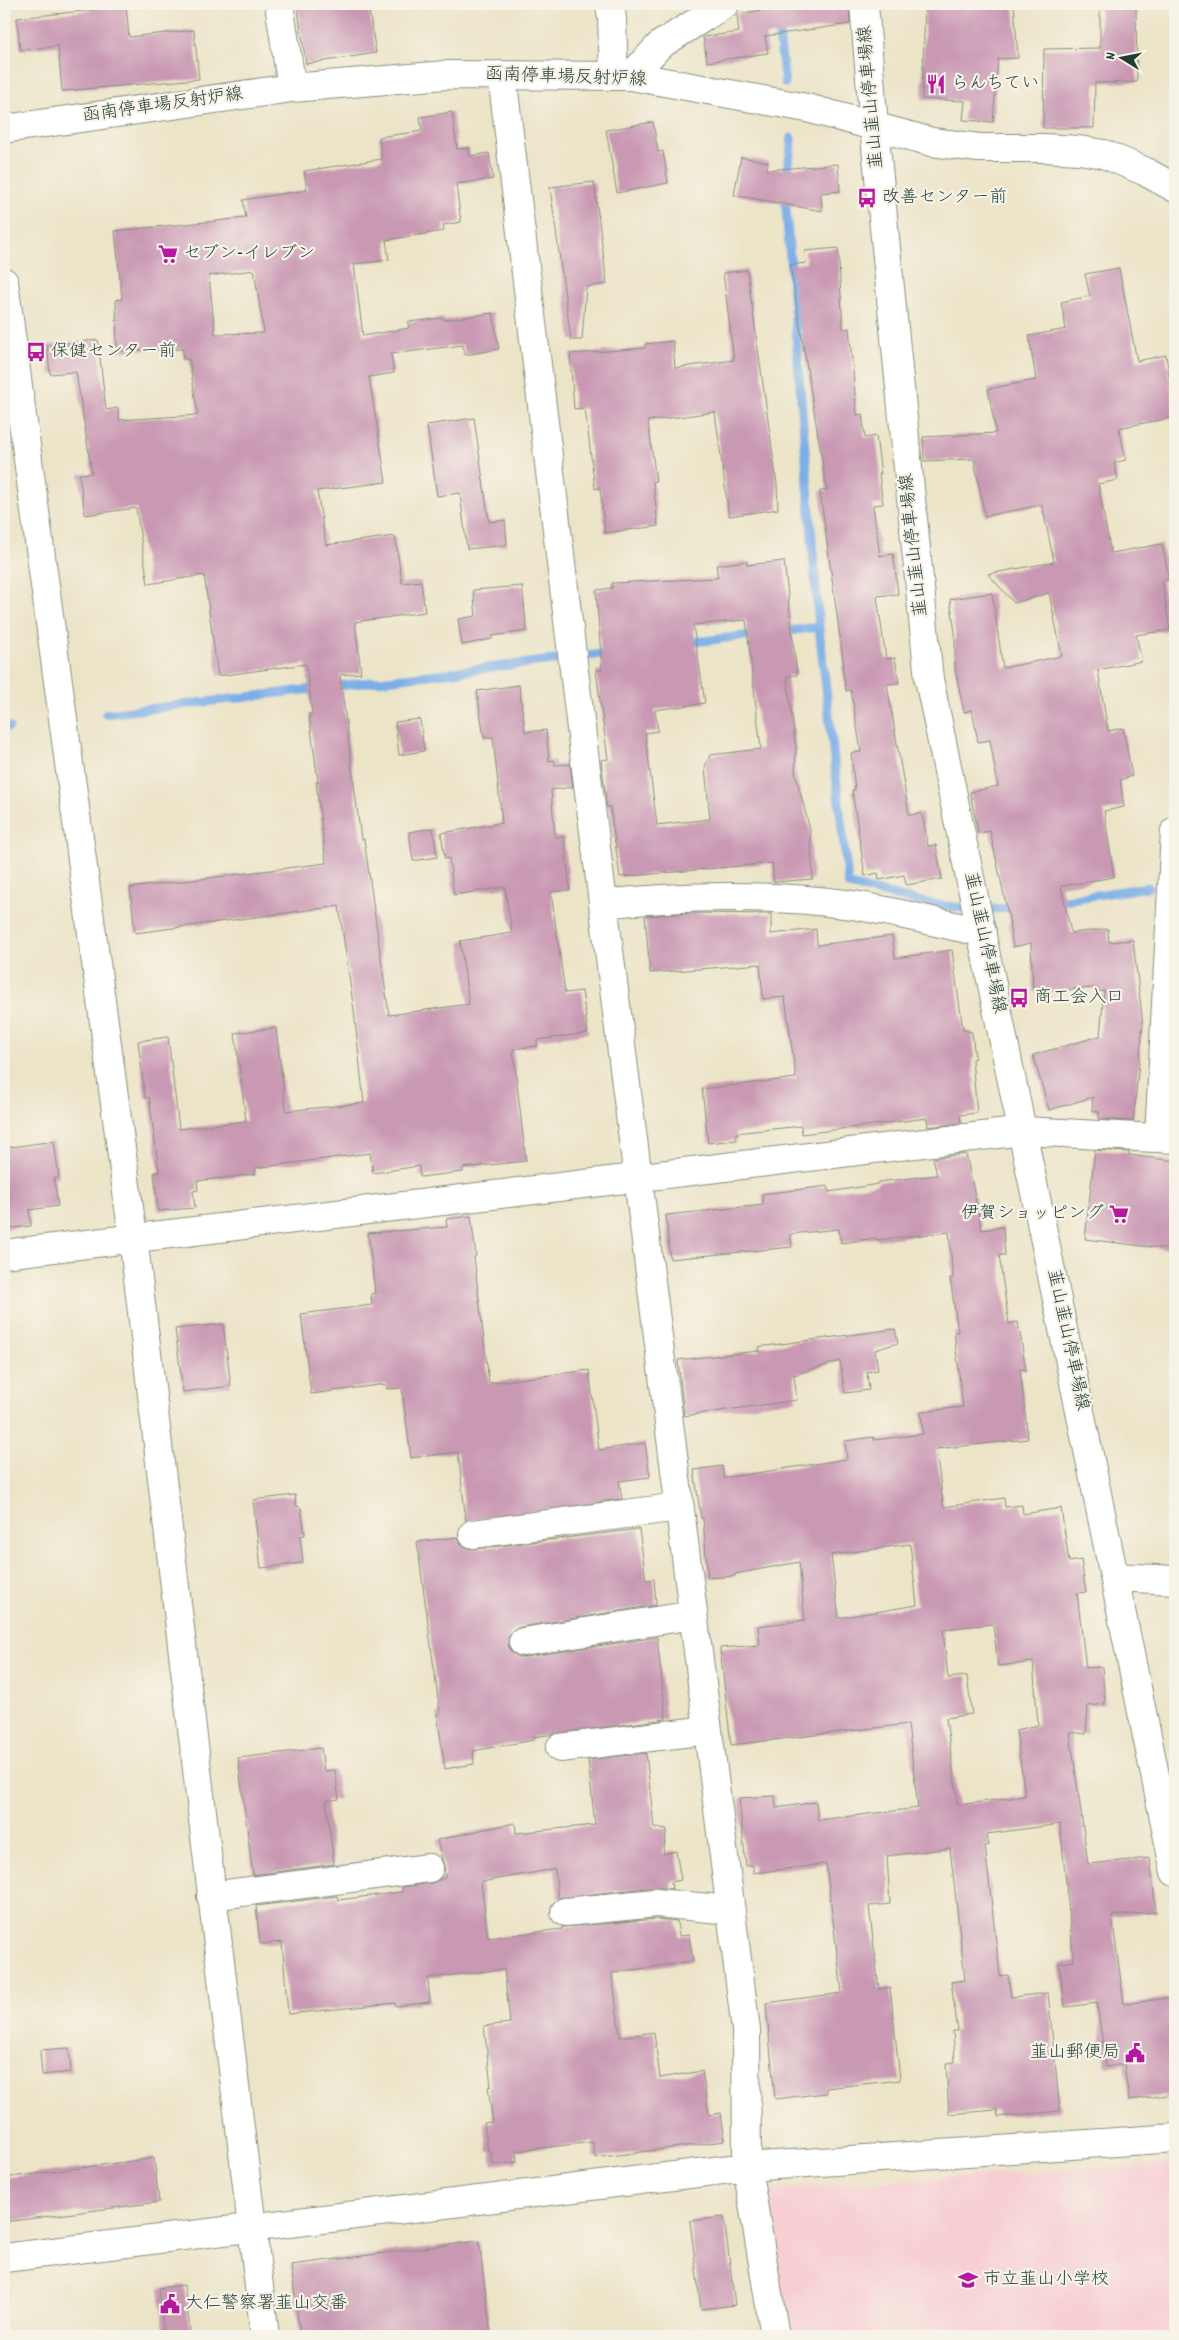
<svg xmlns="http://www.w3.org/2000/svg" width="1179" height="2340" viewBox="0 0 1179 2340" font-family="Dekko,'Klee One',sans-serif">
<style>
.built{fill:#f7cfd3}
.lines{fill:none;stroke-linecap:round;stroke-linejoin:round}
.stream{stroke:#7baee7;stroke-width:9}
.building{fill:#c998b3;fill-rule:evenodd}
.minor-casing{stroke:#86907e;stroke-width:30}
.tertiary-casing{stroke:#86907e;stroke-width:30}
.secondary-casing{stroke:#86907e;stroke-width:30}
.minor{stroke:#fff;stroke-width:28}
.tertiary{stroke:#fff;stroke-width:28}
.secondary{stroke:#fff;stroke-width:28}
.labels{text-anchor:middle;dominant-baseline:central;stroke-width:4.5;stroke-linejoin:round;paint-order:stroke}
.street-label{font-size:18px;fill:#1f3d34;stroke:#f7f3e8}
.poi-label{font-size:18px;fill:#1f3d34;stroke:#f7f3e8;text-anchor:start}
</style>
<rect width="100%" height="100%" fill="#f7f3e8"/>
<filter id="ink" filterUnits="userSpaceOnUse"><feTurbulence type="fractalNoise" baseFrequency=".02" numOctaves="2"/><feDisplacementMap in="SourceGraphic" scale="10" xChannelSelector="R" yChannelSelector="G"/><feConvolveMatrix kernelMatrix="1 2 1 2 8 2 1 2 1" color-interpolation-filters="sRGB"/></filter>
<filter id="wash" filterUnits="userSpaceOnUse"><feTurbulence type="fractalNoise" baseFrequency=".0096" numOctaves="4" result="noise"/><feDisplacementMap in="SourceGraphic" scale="20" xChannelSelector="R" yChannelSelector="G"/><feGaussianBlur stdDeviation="1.12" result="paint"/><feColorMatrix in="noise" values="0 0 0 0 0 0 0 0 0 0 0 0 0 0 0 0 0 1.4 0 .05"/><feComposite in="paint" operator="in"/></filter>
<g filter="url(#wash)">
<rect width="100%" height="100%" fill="#ece4c7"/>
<path class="built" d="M1175 2163V2336H771L753 2208 777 2188Z"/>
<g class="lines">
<path class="stream" d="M775 4 785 83
M785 179C786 165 793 152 791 138
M785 195 819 627 848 882 849 885C904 898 961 915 1017 907
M780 632 819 627
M686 643 760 634
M106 714 611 653
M4 728 9 727
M1052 902 1148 887"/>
</g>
<g id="blocks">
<path class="building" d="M93 4H126L129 37 194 30 199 79 62 91 58 46 20 50 17 18 93 10Z
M297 4H368L376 53 306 64Z
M802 4H849L850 24 765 36 768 53 707 62 703 37 739 32 737 14Z
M925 4H1014L1018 58 998 59 993 122 963 120 965 101 922 99Z
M1100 4H1136L1137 82 1095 83 1094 128H1043L1044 49 1100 48Z
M452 112 457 149 469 148 470 156 489 153 493 179 456 184 461 222 443 225 444 231 386 240 389 260 354 264 363 336 409 328 408 322 443 318 444 320 493 313 499 349 465 355 463 345 391 354 394 373 369 377 386 482 317 491 326 545 395 536 402 583 421 581 425 612 355 622 361 673 340 675 361 839H364L389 1015 469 1004 460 941 512 933 505 887 454 895 449 858 445 859 441 833 502 823 493 737 484 738 477 691 519 685 525 732 546 730 549 761 554 760 555 765 570 764 573 787 551 790 555 837H564L570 890 551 892 565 993 582 991 588 1033 537 1040V1046L513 1049 526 1161 463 1168V1172L420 1177 419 1166 373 1173 370 1153 255 1168 256 1174 197 1181 198 1190 193 1191 195 1208 158 1211 154 1173 159 1172 149 1097 145 1098 138 1041 168 1037 179 1129 246 1121 235 1033 276 1028 286 1111 364 1103 354 1011 339 906 135 933 130 888 326 863 316 782H318L309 714H312L306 664 218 676 204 575 148 584 136 508 85 515 79 474 92 473 76 372 50 374 47 345 98 340 106 410 118 408 119 420 198 415 189 359H183V349L117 351 116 300 122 299 115 231 246 218 243 200 307 190 304 171 382 159 379 137 422 131 420 117ZM254 270 264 333 215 334 209 276Z
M653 122 658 152 663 151 668 183 617 193 606 130Z
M741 157 768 162 767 170 838 164 840 191 821 193 822 211 734 195Z
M594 182 607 284 586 287 582 340H571L550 187Z
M838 248 843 329 849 328 857 415 862 414 865 438 876 436 881 474H879L883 504 873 505 880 556 893 554 895 567 898 594 877 596 886 659 895 658 899 683 887 684 909 815 922 813 928 846 936 845 942 879 906 885 904 875 879 880 878 873 865 876 852 790H855L851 753 861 752 851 690 846 691 842 666H844L820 491 827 490 790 265 806 263 805 251Z
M1119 268 1137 361 1166 355 1175 417 1119 428 1126 460 1114 463 1118 480 1098 484 1111 553 1162 544 1169 579 1162 581 1170 630 1136 635 1142 661 1098 670 1108 731 1123 728 1132 776 1120 780 1124 807 1104 811 1114 877 1061 886 1071 933 1108 929 1109 942 1133 940 1143 1025 1133 1121 1099 1119V1112L1092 1111 1093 1097 1049 1110 1033 1055 1100 1036 1104 991 1098 992 1097 988 1033 991 1031 943 1013 947 1009 923H1010L990 831 978 833 970 792 998 786 990 740 978 742 972 710 964 712 955 669V632L950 599 992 593 1003 668 1062 656 1049 593 1014 603 988 574 1054 562 1042 505 985 516 974 459 924 461 923 437 996 433 988 389 1036 380 1029 336 1066 329 1061 302 1090 296 1085 274Z
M747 270 777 484 778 509 729 516 715 412 648 421 656 481H653L658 526 605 533 600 488 595 489 585 408 574 409 570 354 645 348V344L673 341 675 368 734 360 723 273Z
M474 418 489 522 505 520 507 545 467 549 460 493 437 496 427 425Z
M747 561V565L784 561 797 675 787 676 796 749 795 772 810 830 813 879 774 882 772 863 620 877 610 807H607L601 760 608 759 596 671 602 670 596 590 612 588V583L718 578 716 565ZM746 620 761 749 710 755 705 767 710 819 657 825 645 733 658 731 655 710 705 703 693 625Z
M522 586 527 631 492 636V639L462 645 458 619 476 616 473 590Z
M420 719 424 751 399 755 395 722Z
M433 828 437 857 413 861 409 832Z
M694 913 771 914V934L816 929 817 945 892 936 895 958 952 950 963 1030 972 1032 975 1058 972 1059 977 1113 960 1115 961 1123 928 1127 927 1118 802 1134 801 1126 736 1133 737 1140 708 1143 702 1089 796 1078 785 997 763 999 760 964 650 973 645 916Z
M54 1141 59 1178H54L58 1206 29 1210 31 1226 4 1229V1148Z
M1095 1150 1129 1152V1155L1175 1161V1250L1085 1239Z
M966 1154 982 1230 1003 1227 1005 1255H999L1009 1324 1018 1322 1026 1370 1020 1369 1028 1439 936 1449 943 1504 944 1507 1004 1498 1005 1507 1022 1505 1023 1514 1061 1508 1069 1562 1081 1560 1086 1592 1077 1593 1086 1668 1102 1667 1105 1704 1088 1706 1086 1734 1070 1732 1088 1864 1150 1858 1156 1912 1112 1916 1124 2004 1175 1997V2094L1129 2100 1124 2064 1106 2067 1097 2003 1065 2007 1059 1963 1074 1961 1060 1824 987 1834 989 1845 985 1846 1000 1976 1008 1975 1011 1997 1048 1993 1060 2111 998 2117 997 2110 949 2114 946 2063 955 2062 953 2031H958L951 1982 965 1980 950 1848 887 1856 890 1904 869 1906 879 1989 890 1987 900 2080 826 2088V2093L775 2099 766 2003 842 1993 826 1864 753 1873V1865L746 1866 739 1798 775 1796 776 1808 816 1802 818 1820 918 1808 908 1724 731 1745 720 1648 760 1645 758 1626 805 1620 799 1562 735 1574V1576L708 1578 703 1518H701L694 1470 722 1466 724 1478 847 1459 845 1441 874 1437V1440L923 1434 921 1412 963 1407 954 1332H958L950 1278H953L949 1232 876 1240V1238L841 1243 839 1229 790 1234 792 1247 670 1259 666 1215 763 1205 762 1194 828 1186 829 1192 878 1184V1182L937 1175 933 1158ZM910 1544 917 1605 839 1618 831 1555ZM993 1624 998 1666 1033 1662 1038 1725 1016 1730 1025 1796 958 1805 946 1718 972 1714 967 1676 948 1678 943 1629Z
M471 1216 476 1256 474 1257 489 1383 589 1370 599 1450 645 1443 650 1477 619 1481 622 1499 466 1521 458 1452 411 1458 402 1388 387 1389 386 1384 311 1394 301 1314 372 1305 371 1294 375 1293 368 1233 447 1227 446 1219Z
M223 1324 231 1386 183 1392 175 1329Z
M895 1329 898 1343 875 1350 878 1370 867 1372 869 1390 845 1393 840 1361 794 1375 797 1400 684 1416 678 1360 759 1351 758 1347Z
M295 1495 296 1505 301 1508 305 1535 300 1536 303 1563 261 1568 253 1500Z
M639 1529 646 1580 654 1579 656 1605 521 1627 513 1630 509 1636 508 1644 511 1652 518 1657H525L657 1637 666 1719 533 1737V1740L473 1751 474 1764 445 1769 437 1714 440 1713 417 1542 458 1537 461 1544 467 1548 475 1549Z
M321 1748 324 1771 335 1770 339 1799 326 1801 334 1864 253 1875 238 1758Z
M646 1753 654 1827 667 1829 663 1854 676 1851 681 1880 671 1882 672 1889 654 1887 558 1898 555 1869 481 1882 488 1938 562 1929V1927L656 1919 677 1921 679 1936 689 1935 693 1961 612 1973 620 2037 654 2032 660 2078 702 2071 709 2115 721 2113 725 2141 595 2158 593 2142 516 2151 517 2162 493 2165 491 2151H488L484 2123 493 2122 488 2087 491 2086 484 2026 510 2023 504 1969 428 1978 430 2002 396 2006 395 2003 288 2014 282 1942 260 1944 256 1906 337 1896 338 1900 402 1892V1887L431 1883 445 1878 444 1866 437 1840 485 1829 515 1823 516 1833 595 1825 588 1760Z
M69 2048 71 2072 42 2075 40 2050Z
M154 2158 159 2202 4 2222V2178Z
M724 2217 735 2305 701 2309 690 2221Z
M479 2241 491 2336H300L291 2265Z
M184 2285 191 2336H164L159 2288Z"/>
</g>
</g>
<g filter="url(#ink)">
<use href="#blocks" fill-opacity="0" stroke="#86907e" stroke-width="1"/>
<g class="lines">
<defs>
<path id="minor" d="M279 4 292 88
M610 4 612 19 614 76
M502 75 584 753 746 2030 747 2167 775 2336
M631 76 660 45 725 4
M603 904C684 895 764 894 845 904 891 910 937 923 982 932
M1159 1138 1175 831
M4 1254 1024 1131 1175 1139
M473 1534 679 1507
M1115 1577 1175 1580
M523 1642 693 1615
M560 1748 708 1730
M211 1896 429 1868
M565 1912 656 1903 731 1910
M4 2258 747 2167 1175 2138"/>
<path id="tertiary" d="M4 282 133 1237 265 2336"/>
<path id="secondary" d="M864 4 874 127 929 679 1175 1872
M4 129 292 88 445 75 631 76 807 108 932 142 979 148H1044L1079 150 1104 154 1144 171 1175 188"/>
</defs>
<use href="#minor" class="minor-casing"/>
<use href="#tertiary" class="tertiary-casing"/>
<use href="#secondary" class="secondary-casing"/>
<use href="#minor" class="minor"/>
<use href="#tertiary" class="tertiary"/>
<use href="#secondary" class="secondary"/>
</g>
</g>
<defs>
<symbol id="restaurant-bare" viewBox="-9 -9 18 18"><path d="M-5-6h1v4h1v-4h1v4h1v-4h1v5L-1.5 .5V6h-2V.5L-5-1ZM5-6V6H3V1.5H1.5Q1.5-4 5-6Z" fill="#b5179e" stroke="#f7f3e8" stroke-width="2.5" paint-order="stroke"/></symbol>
<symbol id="bus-bare" viewBox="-9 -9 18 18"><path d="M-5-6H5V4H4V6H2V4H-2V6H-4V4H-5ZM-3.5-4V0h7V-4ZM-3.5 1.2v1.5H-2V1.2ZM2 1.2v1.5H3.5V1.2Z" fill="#b5179e" stroke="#f7f3e8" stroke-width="2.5" paint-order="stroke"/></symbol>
<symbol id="supermarket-bare" viewBox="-9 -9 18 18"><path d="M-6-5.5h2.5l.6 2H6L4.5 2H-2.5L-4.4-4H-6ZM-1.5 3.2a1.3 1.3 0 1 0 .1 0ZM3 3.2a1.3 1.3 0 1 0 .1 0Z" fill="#b5179e" stroke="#f7f3e8" stroke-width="2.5" paint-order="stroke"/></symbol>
<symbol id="civic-bare" viewBox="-9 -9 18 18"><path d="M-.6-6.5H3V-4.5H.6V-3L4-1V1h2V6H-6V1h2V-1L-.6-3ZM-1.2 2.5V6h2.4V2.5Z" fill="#b5179e" stroke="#f7f3e8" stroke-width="2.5" paint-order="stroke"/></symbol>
<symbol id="school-bare" viewBox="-9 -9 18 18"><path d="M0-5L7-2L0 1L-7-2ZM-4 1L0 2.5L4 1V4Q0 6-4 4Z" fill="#b5179e" stroke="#f7f3e8" stroke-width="2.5" paint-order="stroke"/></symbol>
</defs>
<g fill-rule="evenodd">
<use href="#restaurant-bare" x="922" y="70" width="28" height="28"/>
<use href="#bus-bare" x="853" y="184" width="28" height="28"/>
<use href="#supermarket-bare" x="154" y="240" width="28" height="28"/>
<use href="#bus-bare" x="22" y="338" width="28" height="28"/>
<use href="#bus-bare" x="1005" y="984" width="28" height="28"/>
<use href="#supermarket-bare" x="1105" y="1200" width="28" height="28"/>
<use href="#civic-bare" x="1121" y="2039" width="28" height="28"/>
<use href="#school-bare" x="954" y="2266" width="28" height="28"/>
<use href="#civic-bare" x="156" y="2290" width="28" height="28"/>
</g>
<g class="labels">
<g class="street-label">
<text transform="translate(566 78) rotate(2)">函南停車場反射炉線</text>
<text transform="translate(872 97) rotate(-95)">韮山韮山停車場線</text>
<text transform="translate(163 106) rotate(-8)">函南停車場反射炉線</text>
<text transform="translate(915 545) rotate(-96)">韮山韮山停車場線</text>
<text transform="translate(984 943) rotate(78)">韮山韮山停車場線</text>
<text transform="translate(1067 1340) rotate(78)">韮山韮山停車場線</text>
</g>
<g class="poi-label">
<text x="951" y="84">らんちてい</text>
<text x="882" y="198">改善センター前</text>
<text x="183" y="254">セブン-イレブン</text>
<text x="51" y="352">保健センター前</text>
<text x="1034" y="998">商工会入口</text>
<text x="1104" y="1214" text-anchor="end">伊賀ショッピング</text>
<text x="1120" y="2053" text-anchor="end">韮山郵便局</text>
<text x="983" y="2280">市立韮山小学校</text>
<text x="185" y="2304">大仁警察署韮山交番</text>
</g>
</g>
<rect width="1179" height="2340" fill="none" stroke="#f7f3e8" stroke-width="20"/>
<g transform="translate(1122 58) rotate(280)" stroke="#f7f3e8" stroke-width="4" paint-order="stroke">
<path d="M0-4L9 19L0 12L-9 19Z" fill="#1f3d34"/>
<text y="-8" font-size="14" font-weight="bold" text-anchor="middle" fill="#1f3d34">N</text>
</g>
</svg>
